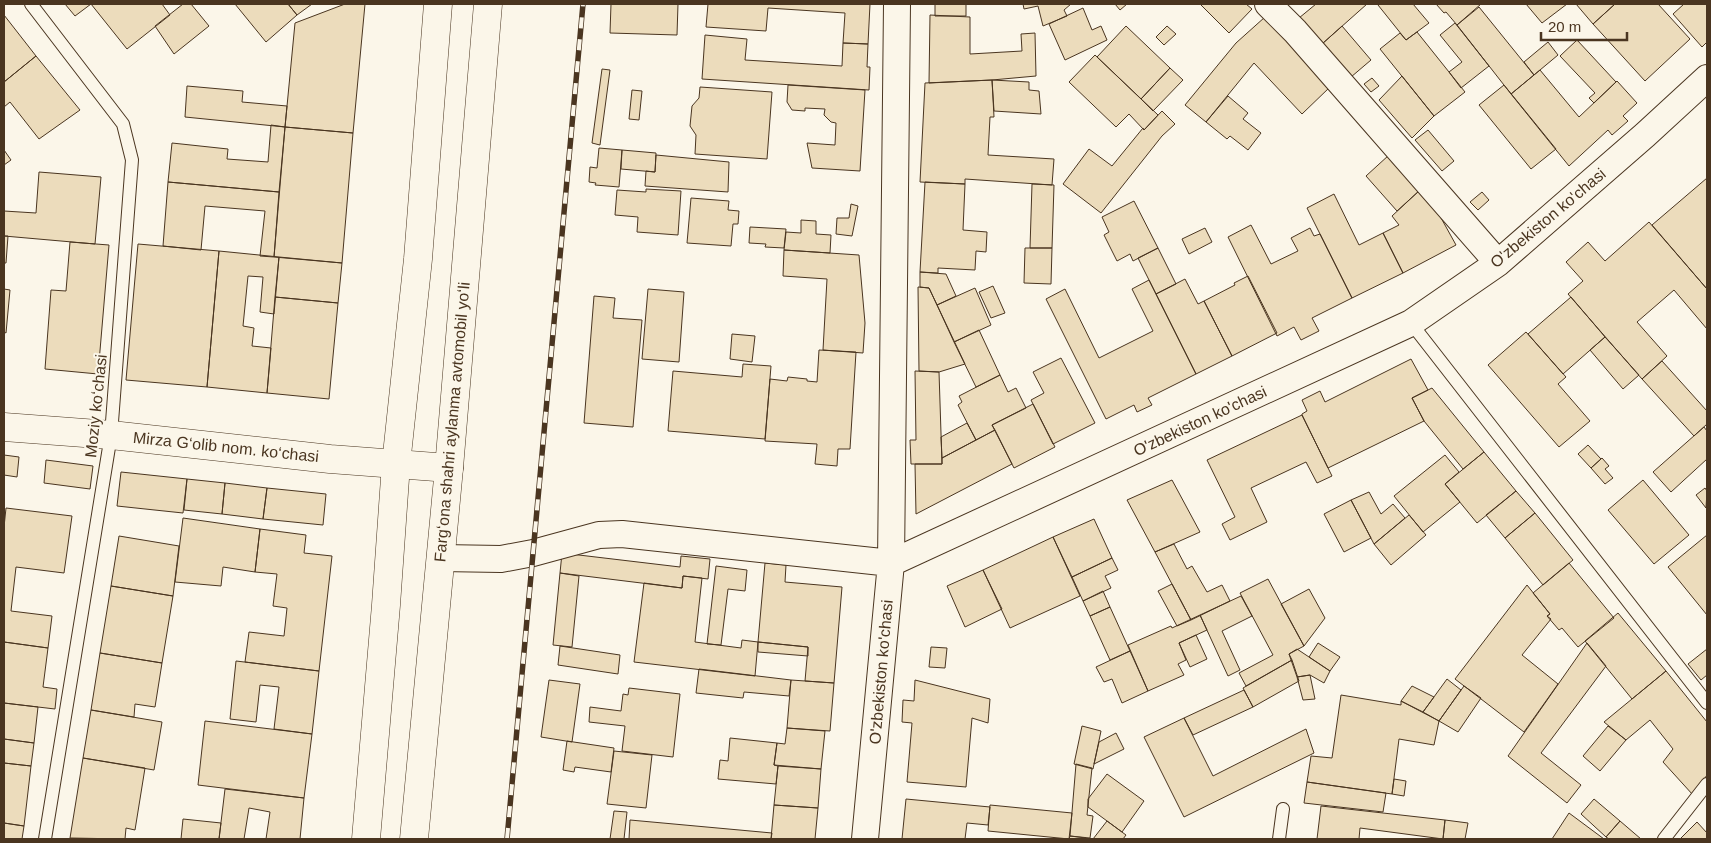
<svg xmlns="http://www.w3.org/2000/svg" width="1711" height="843" viewBox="0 0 1711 843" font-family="Arial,sans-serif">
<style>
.building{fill:#ecdcbc;stroke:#4a3520}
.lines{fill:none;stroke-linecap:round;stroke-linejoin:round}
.lane-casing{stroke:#4a3520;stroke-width:14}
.street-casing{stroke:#4a3520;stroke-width:28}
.secondary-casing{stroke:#4a3520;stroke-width:29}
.highway-casing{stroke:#4a3520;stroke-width:29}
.lane{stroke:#fbf6e9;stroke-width:12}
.street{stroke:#fbf6e9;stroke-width:26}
.secondary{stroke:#fbf6e9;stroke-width:28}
.highway{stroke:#fbf6e9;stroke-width:28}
.rail-casing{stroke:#4a3520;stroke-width:5.5}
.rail{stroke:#fbf6e9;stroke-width:4;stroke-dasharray:11;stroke-linecap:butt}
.labels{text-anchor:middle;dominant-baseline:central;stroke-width:4;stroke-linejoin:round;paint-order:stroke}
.street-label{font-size:16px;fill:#4a3520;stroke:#fbf6e9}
</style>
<rect width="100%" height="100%" fill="#fbf6e9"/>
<path class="building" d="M65 4H91L75 16Z
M91 4H162L170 15 127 49Z
M183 4H191L209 26 174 54 155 26Z
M235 4H288L297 15 266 42Z
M288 4H312L297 15Z
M345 4H365L353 133 285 127 295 23Z
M611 4H678L677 35 610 33Z
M708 4H870L868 44 843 43 845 13 768 8 766 31 706 27Z
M935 4H966V16H935Z
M1023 4H1071L1064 10 1067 16 1043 26 1038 6 1024 9Z
M1115 4H1127L1120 10Z
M1200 4H1246L1252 9 1229 33Z
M1316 4H1367L1322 44 1299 18Z
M1380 4H1413L1429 23 1406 40 1378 5Z
M1436 4H1481L1457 25 1446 12 1444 13Z
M1526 4H1567L1542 23Z
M1576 4H1615L1593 24Z
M1615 4H1658L1690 39 1645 81 1593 24Z
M1684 4H1707V42L1702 47 1673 14Z
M1479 7 1534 75 1511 94 1457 25Z
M1083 8 1092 30 1101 26 1107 40 1065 60 1049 24Z
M4 15 36 56 4 82Z
M930 15 970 17V54L1022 51 1021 34 1035 33 1036 76 992 80 929 83Z
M1265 17 1330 87 1302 114 1254 63 1206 122 1185 105 1236 43Z
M1455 23 1489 66 1461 88 1449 72 1462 62 1440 35Z
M1126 26 1170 68 1141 99 1097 57Z
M1167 26 1176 34 1164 45 1156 37Z
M1342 26 1371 60 1351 77 1322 44Z
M1417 32 1465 92 1434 116 1380 49 1400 33 1406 40Z
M705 35 747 39 745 60 842 66 843 43 868 44 867 67H870L869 90 702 79Z
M1577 40 1616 82 1594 103 1589 98 1595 93 1560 56Z
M1548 42 1558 55 1534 75 1524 62Z
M1095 55 1158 115 1144 130 1129 114 1116 127 1069 82Z
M36 56 80 110 39 139 10 102 4 107V82Z
M1170 68 1183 80 1153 111 1141 99Z
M602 69 610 70 600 145 592 143Z
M1540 70 1579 117 1617 81 1637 103 1623 116 1628 121 1612 135 1608 130 1569 166 1511 94Z
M1402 76 1434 116 1412 138 1379 100Z
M1372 78 1379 86 1371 92 1364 84Z
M992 80 994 117H990L988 155 1054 159 1052 185 965 179V184L920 182 925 83Z
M992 80 1029 82V90L1039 91 1041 114 994 111Z
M788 85 865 90 860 171 812 168 807 143 835 145 836 123 831 122 824 115 825 109 805 108V111L792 110 787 102Z
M1504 85 1556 149 1531 169 1479 105Z
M187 86 243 91 242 102 287 106 285 127 185 117Z
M700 87 772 92 767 159 695 154 696 135 690 126 692 106 699 98Z
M632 90 642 91 639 120 629 119Z
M1228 96 1248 113 1243 119 1261 133 1248 150 1230 136 1227 139 1206 122Z
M1162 111 1175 124 1162 136 1101 213 1063 184 1089 149 1112 166 1143 128 1144 130Z
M271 125 285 127 279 192 168 182 172 143 228 149 227 159 268 162Z
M285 127 353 133 342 263 274 257Z
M1428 130 1454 161 1442 171 1415 140Z
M599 148 622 150 619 187 595 185 596 183 589 182 590 167 597 168Z
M4 150 11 160 4 165Z
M622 150 656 153 655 172 621 169Z
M656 155 729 162 728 192 645 186 646 171 655 172Z
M1389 155 1420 190 1397 211 1366 176Z
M39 172 101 177 95 244 4 236V211L36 213Z
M1707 178V289L1652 225Z
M168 182 279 192 274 257 260 256 265 211 205 206 201 250 163 246Z
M925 182 965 184 963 230 987 232 986 252 976 251 975 270 938 268V273L920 272Z
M1032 184 1054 185 1052 248H1030Z
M646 189 681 191 678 235 637 232 638 217 615 215 617 190 646 192Z
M1420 190 1435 207 1456 245 1403 273 1383 233 1399 225 1392 216Z
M1482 192 1489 200 1478 210 1470 202Z
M1334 194 1359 245 1383 233 1403 273 1352 298 1307 208Z
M691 198 729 201 728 210 739 211 738 224H733L731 246 687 243Z
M1134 201 1158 248 1133 261 1130 254 1117 261 1104 235 1109 232 1102 217Z
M851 204 858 206 852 236 836 234 837 218H849Z
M801 220 816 221V234L831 235 830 253 784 250 786 232 801 233Z
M1649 222 1707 289V329L1674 290 1637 322 1667 356 1642 379 1568 294 1583 281 1566 262 1588 242 1605 261Z
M1251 225 1271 264 1298 251 1291 238 1310 228 1314 236 1320 234 1352 298 1312 318 1319 331 1301 340 1294 327 1277 336 1228 237Z
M750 227 786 229 784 248 765 247 766 244 749 243Z
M1205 228 1212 242 1189 254 1182 239Z
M4 236H8L6 263H4Z
M70 242 109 245 98 374 45 369 51 290 66 291Z
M138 244 219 251 207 387 126 380Z
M1025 248H1052L1051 284 1024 283Z
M1158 248 1176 284 1156 294 1138 258Z
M784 250 859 255 865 323 863 353 823 350 827 279 783 276Z
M219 251 279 257 274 314 260 312 263 277 248 276 243 326 254 328 252 346 271 348 267 393 207 387Z
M279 257 342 263 338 303 275 297Z
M920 272 946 274 956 296 937 305 929 288 920 287Z
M1248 276 1277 333 1232 356 1204 301 1235 285 1234 283Z
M1185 279 1198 304 1204 301 1232 356 1196 374 1156 294Z
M1149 280 1196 374 1148 398 1152 405 1137 412 1134 405 1106 419 1046 299 1065 289 1099 358 1153 331 1132 289Z
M993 286 1005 313 991 318 979 292Z
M918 287 929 288 965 364 939 372 919 371Z
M975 288 991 325 954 342 937 305Z
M4 289 10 290 6 333 4 332Z
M648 289 684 292 679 362 642 359Z
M594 296 615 298 613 318 642 320 633 427 584 423Z
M275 297 338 303 329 399 267 393Z
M1571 297 1605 337 1563 374 1528 334Z
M979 330 1000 375 976 387 954 342Z
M1526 332 1566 377 1558 384 1590 421 1559 447 1488 365Z
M732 334 755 336 752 362 730 359Z
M1605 337 1639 375 1623 389 1590 350Z
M819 350 856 352 850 449H838L837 466 815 464 817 444 765 441 770 379 787 381 788 377 807 379V381L817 382Z
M1061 358 1095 423 1053 444 1031 400 1044 393 1033 372Z
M1411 359 1428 390 1412 398 1424 421 1328 468 1302 415V414L1307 411 1302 400 1320 391 1325 402Z
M1662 361 1707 411V424L1694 436 1642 379Z
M743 364 771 366 765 439 668 431 673 371 742 377Z
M915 371 939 372 942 464H911L910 440H916Z
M1000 375 1008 392 1016 388 1026 408 992 425 995 430 976 440 958 405 962 402 959 396Z
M1432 388 1484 452 1463 469 1424 421 1412 398Z
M1033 404 1055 447 1014 468 992 425Z
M1302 415 1332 476 1317 483 1306 462 1251 488 1267 522 1230 540 1222 524 1235 517 1207 460Z
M967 423 976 440 942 458 941 437Z
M1704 427 1707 431V459L1671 492 1653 472Z
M995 430 1012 464 916 514 915 464H942V458Z
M1588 445 1601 459 1591 468 1578 454Z
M1484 452 1516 491 1477 523 1445 484Z
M4 455 19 457 17 477 4 475Z
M1445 455 1459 472 1445 484 1460 502 1423 532 1394 496Z
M1602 458 1609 466 1605 469 1613 478 1605 484 1591 468Z
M46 460 93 466 90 489 44 483Z
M121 472 187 479 183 513 117 506Z
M187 479 225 483 222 514 184 510Z
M1172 480 1200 532 1155 552 1127 500Z
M1643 480 1689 535 1654 564 1608 510Z
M225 483 267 488 263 519 222 514Z
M267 488 326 494 323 525 263 519Z
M1705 488 1707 491 1706 508 1696 495Z
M1516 491 1535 513 1505 538 1486 515Z
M1369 492 1381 514 1393 504 1405 518 1374 544 1351 500Z
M1351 500 1371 538 1344 552 1324 514Z
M6 508 72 516 64 573 16 567 11 611 52 616 48 648 4 642V527Z
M1535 513 1573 560 1543 585 1505 538Z
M1409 515 1426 535 1391 565 1374 544Z
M183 518 260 529 255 572 223 567 221 586 175 582Z
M1094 519 1112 558 1072 577 1053 537Z
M260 529 306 535 304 553 332 556 319 671 245 662 249 632 284 636 287 608 273 606 277 574 255 572Z
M1707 535V615L1668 567Z
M119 536 179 546 173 596 111 586Z
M1053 537 1080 596 1010 628 983 570Z
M1174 544 1187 569 1192 566 1207 592 1222 585 1230 601 1191 620 1155 552Z
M562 553 680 567 681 556 710 559 708 579 683 576 682 588 560 573Z
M1112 558 1118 570 1105 576 1111 588 1083 601 1072 577Z
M765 563 786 565 785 582 842 587 834 683 805 681 808 647 758 642Z
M1569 563 1614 618 1578 647 1562 628 1559 630 1547 616 1550 614 1533 593Z
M716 566 747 570 745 591 728 589 721 645 707 644Z
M983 570 1002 609 965 627 947 586Z
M560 573 579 576 572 647 553 645Z
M683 576 702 578 695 642 741 648 742 640 758 642 755 676 634 662 644 583 682 588Z
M1268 579 1304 646 1289 654 1292 660 1246 686 1239 673 1273 655 1240 593Z
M1172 584 1191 620 1177 626 1158 591Z
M1527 585 1550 614 1547 616 1551 619 1522 655 1558 684 1524 732 1455 679Z
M111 586 173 596 162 663 100 653Z
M1309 589 1325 618 1304 646 1281 604Z
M1103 591 1110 607 1090 616 1083 601Z
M1241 596 1252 616 1222 631 1240 670 1228 676 1200 615Z
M1110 607 1130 651 1110 660 1090 616Z
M1618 613 1666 671 1632 699 1585 641Z
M1200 615 1207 630 1179 643 1186 660 1178 664 1184 675 1148 691 1128 645 1171 626 1172 628Z
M1196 635 1207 659 1190 667 1179 643Z
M4 642 48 648 43 687 57 689 55 709 4 703Z
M758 642 808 647V656L758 652Z
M1318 643 1340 657 1330 671 1309 657Z
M1587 643 1606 666 1541 753 1581 785 1567 803 1508 756Z
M560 646 620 655 618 674 558 665Z
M931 647 947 648 945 668 929 667Z
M1297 649 1330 671 1324 683 1310 675 1297 677 1289 654Z
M1707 649V675L1701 680 1688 664Z
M1130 651 1148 691 1122 703 1112 679 1104 682 1096 667Z
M100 653 162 663 155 707 135 704 134 717 91 710Z
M1292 660 1299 681 1253 707 1243 688Z
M236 661 319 671 312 734 274 729 279 687 260 685 256 722 230 719Z
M699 669 791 680 789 696 744 692 743 698 696 693Z
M1666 671 1707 722V775L1693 795 1663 762 1673 749 1650 720 1626 740 1604 722Z
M1310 675 1315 699 1303 700 1297 677Z
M1447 679 1461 690 1439 721 1423 712Z
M549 680 580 684 572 742 541 737Z
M791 680 834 683 830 731 787 728Z
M915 680 990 699 988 723 972 718 966 787 907 782 912 723 902 722 903 700 914 701Z
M1412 686 1434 697 1423 712 1401 701Z
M1464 686 1481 698 1458 732 1439 721Z
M629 688 680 694 673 757 622 751 625 726 589 722 590 707 621 711 623 694 628 695Z
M1244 690 1253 707 1193 735 1184 718Z
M1341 695 1401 705V701L1439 721 1434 745 1399 739 1392 794 1307 782 1311 756 1332 758Z
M4 703 38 707 34 743 4 739Z
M91 710 162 722 154 770 83 758Z
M1184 718 1213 776 1306 729 1314 753 1184 817 1144 737Z
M205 721 312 734 304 798 198 785Z
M1082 726 1101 731 1093 769 1074 764Z
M1608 726 1626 740 1600 771 1583 756Z
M787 728 825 731 821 769 774 765 777 743 785 744Z
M1116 733 1124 749 1094 764 1099 742Z
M730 738 777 743 774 765 778 766 776 784 718 779 720 760 728 761Z
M4 739 34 743 31 766 4 763Z
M567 741 614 748 611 772 575 767 574 772 563 770Z
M614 751 652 755 646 808 607 804Z
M83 758 145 768 135 830 126 828 125 839 70 838Z
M4 763 31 766 24 826 4 823Z
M1076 764 1092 768 1087 815 1093 816 1090 838 1070 836Z
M778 766 821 769 818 808 774 805Z
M1107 774 1144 801 1122 832 1088 807V799Z
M1394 779 1406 781 1404 796 1392 794Z
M1307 782 1386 793 1383 812 1304 803Z
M225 789 304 798 300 839H266L270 812 249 808 244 839H219Z
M906 799 990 807 988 825 967 823 965 839H902Z
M1594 799 1620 821 1606 837 1581 814Z
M774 805 818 808 815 839H771Z
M990 805 1072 813 1069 839 988 831Z
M1321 806 1445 820 1443 839 1360 828 1359 839H1317Z
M614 811 627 812 624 839H610Z
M1569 813 1604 839H1552Z
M183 819 221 823 219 839H181Z
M630 820 772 833 771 839H629Z
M1445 820 1468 823 1465 839H1443Z
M1107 821 1126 835 1123 839H1093Z
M1620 821 1641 839H1609L1606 837Z
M1697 822 1707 833V839H1680Z
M4 823 24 826 22 839H4Z
M1070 836 1086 838V839H1069Z"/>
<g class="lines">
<defs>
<path id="lane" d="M31 4 123 124 132 160 111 435 45 839
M1411 323 1707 703
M1279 839 1283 809
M1664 839 1707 784"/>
<path id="street" d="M1268 4 1295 31 1498 263
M441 558 501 559 533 553 599 535 622 534 891 563 897 4
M865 839 891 563 1411 323 1498 263 1645 135 1707 78"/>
<path id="secondary" d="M4 427 111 435 330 459 449 468"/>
<path id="highway" d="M366 839 386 605 396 464 418 259 438 4
M414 839 449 468 488 4"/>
</defs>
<use href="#lane" class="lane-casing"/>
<use href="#street" class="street-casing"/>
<use href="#secondary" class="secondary-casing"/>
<use href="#highway" class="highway-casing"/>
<use href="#lane" class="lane"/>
<use href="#street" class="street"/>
<use href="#secondary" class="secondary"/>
<use href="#highway" class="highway"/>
<defs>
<path id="rail" d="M507 839 583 4"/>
</defs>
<use href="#rail" class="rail-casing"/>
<use href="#rail" class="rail"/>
</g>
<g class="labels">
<g class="street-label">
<text transform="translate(1548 218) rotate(-40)">O'zbekiston ko'chasi</text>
<text transform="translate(96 406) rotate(-84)">Moziy koʻchasi</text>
<text transform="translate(1200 421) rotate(-25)">O'zbekiston ko'chasi</text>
<text transform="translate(452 422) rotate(-85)">Fargʻona shahri aylanma avtomobil yoʻli</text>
<text transform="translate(226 447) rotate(6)">Mirza G‘olib nom. ko‘chasi</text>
<text transform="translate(881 672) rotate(-85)">O'zbekiston ko'chasi</text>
</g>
</g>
<rect width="1711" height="843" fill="none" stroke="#4a3520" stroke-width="10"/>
<path d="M1541 32v8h86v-8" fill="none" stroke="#4a3520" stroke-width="2.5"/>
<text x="1548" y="32" font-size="15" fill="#4a3520" stroke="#fbf6e9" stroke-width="4" paint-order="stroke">20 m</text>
</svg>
